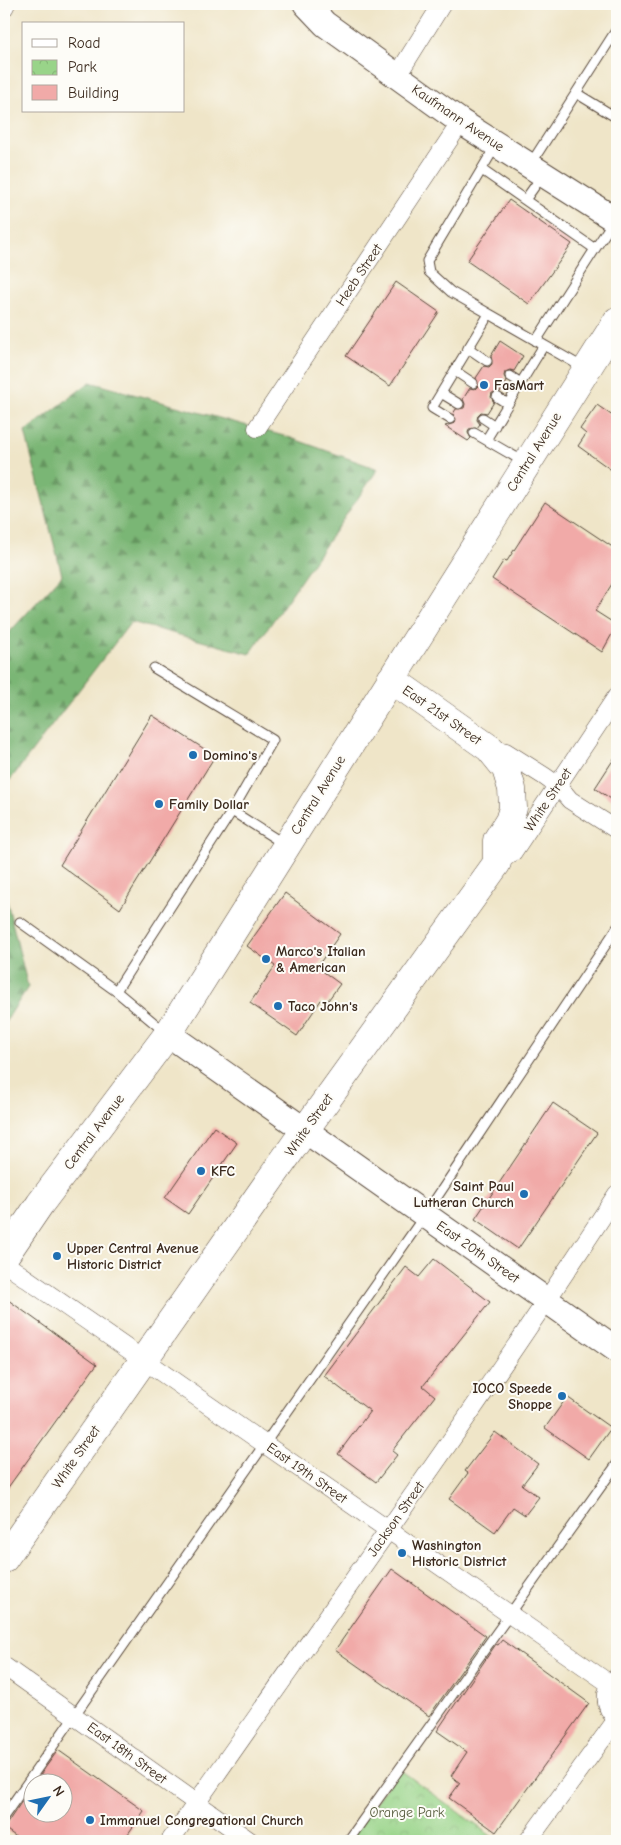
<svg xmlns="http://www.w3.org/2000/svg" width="621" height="1845" viewBox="0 0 621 1845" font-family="'Comic Neue',sans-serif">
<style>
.forest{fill:url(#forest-firs);stroke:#5a704a}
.park{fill:url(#park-crowns);stroke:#6a7f54}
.building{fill:#f1aaa8}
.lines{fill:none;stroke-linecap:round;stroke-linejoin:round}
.lane-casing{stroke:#564638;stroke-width:11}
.street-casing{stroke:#564638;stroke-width:19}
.secondary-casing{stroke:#564638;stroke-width:27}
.primary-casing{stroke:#564638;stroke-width:29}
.lane{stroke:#fff;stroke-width:9}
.street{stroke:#fff;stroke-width:18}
.secondary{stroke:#fff;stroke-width:25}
.primary{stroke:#fff;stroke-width:28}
.poi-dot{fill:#1f6fb2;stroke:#fdfcf7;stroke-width:2}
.labels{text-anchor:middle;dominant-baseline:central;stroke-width:4;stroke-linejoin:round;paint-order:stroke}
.street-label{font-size:14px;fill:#3b2a1e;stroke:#fdfcf7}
.poi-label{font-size:14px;font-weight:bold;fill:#3b2a1e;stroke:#fdfcf7;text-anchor:start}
.park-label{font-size:14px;fill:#575d3e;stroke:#fdfcf7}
</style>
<defs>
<pattern id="forest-firs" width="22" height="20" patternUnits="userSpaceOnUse" patternTransform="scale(1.25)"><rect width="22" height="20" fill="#7ab675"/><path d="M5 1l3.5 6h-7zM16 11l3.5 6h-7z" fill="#65945f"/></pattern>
<pattern id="park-crowns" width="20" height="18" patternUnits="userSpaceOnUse" patternTransform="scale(1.25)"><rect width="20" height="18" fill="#99d489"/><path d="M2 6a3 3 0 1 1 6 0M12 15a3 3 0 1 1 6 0" fill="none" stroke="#85b676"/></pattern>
</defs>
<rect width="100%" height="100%" fill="#fdfcf7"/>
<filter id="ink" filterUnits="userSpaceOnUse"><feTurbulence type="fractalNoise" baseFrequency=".02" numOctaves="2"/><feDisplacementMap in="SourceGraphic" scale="10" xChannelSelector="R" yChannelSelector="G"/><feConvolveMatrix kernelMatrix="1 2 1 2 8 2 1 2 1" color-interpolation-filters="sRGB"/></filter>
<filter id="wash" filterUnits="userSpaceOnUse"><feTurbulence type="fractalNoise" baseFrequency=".0096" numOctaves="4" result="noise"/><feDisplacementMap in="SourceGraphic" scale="20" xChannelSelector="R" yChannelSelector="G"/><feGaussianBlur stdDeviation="1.12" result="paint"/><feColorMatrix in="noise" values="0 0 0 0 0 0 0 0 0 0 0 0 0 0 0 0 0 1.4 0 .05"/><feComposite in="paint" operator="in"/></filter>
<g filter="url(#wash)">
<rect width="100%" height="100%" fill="#efe5c8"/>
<path class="forest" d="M90 382 291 438 378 469 250 654 131 622 4 788V638L62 575 25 432Z
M4 889 28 987 4 1024V888Z"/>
<path class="park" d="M399 1769 498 1841H348Z"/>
<g id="blocks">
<path class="building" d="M509 200 572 244 529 304 467 261Z
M396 282 439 312 390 386 346 356Z
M500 341 523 356 514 371 510 370 505 372 504 376 507 382 500 392 492 393 491 397 494 402 487 413 481 412 478 415 477 420 480 424 477 428 469 429 468 433 471 438 468 441 445 426 455 423 456 419 453 414 456 409 464 408 465 404 463 399 470 388 475 389 478 386 476 378 484 366 489 367 492 364 491 356Z
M597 405 617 419V474L578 446 586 434 580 429Z
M545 502 617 550V576L595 611 617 625 602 652 492 579 504 560 507 561Z
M152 715 215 756 120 909 60 865Z
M617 754V803L595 788Z
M285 893 340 934 317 967 340 984 326 1003 321 1000 297 1036 250 1003 275 966 247 946Z
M553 1103 597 1133 518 1249 475 1219Z
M214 1127 237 1143 188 1214 165 1198Z
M434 1259 490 1302 423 1386 435 1396 392 1451 397 1455 376 1482 338 1454 370 1411 324 1376 406 1267 419 1277Z
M4 1297 97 1364 4 1493Z
M567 1397 611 1428 589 1459 545 1428Z
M495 1432 538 1464 522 1485 539 1497 525 1515 513 1507 495 1532 449 1499 468 1473 465 1471Z
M392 1569 486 1636 429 1716 335 1650Z
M502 1640 589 1703 496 1832 449 1798 460 1783 451 1776 467 1752 437 1731 496 1644 498 1645Z
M58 1750 144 1811 123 1841H22L4 1828 32 1786V1812H62V1782H35Z"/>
</g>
</g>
<g filter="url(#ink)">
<use href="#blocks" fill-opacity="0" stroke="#564638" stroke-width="1"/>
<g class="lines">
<defs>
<path id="lane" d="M576 93 617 118
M495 147 427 261 429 272 451 292 584 368
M530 165 617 29
M482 170 595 249 614 220
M525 200 542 176
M536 341 595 249
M468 348 487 361
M455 371 473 383
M510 376 521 383
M441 393 459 404
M497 397 508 404
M483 418 495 426
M450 419 432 408 489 314
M474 433 526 463
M486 440 544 345
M154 668 273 740 232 811
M20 922 116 991
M165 1032 116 991 232 811 284 844
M4 1816 425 1215 617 928
M348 1841 617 1464"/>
<path id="street" d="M4 8 6 4
M397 76 442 4
M257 428 461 122
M494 749 506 752 544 776 558 786 570 800 617 830
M497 863 513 852 617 696
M4 1263 610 1684
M4 1666 250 1841
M617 1677C603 1690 603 1707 617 1719
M170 1841C319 1626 474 1414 617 1194
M528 1841 617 1719"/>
<path id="secondary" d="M306 4 325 24 461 122 617 221
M168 1034 617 1350"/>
<path id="primary" d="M4 1257 40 1204 168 1034 617 321
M4 1559 305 1130 497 863V840L509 821 513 808 512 789 506 769 489 748 391 679"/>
</defs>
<use href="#lane" class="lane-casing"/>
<use href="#street" class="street-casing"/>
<use href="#secondary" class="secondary-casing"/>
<use href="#primary" class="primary-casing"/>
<use href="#lane" class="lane"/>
<use href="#street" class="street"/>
<use href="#secondary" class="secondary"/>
<use href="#primary" class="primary"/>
</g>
</g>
<g class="poi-dot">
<circle cx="484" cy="385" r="5"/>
<circle cx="193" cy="755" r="5"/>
<circle cx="159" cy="804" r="5"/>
<circle cx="266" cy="959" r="5"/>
<circle cx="278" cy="1006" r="5"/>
<circle cx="201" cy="1171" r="5"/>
<circle cx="524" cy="1194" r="5"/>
<circle cx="57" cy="1256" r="5"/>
<circle cx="562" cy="1396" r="5"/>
<circle cx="402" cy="1553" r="5"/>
<circle cx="90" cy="1820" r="5"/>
</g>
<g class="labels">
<g class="street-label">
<text transform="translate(458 118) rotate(34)">Kaufmann Avenue</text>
<text transform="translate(359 275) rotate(-56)">Heeb Street</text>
<text transform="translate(534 452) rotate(-58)">Central Avenue</text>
<text transform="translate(442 715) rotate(35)">East 21st Street</text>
<text transform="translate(318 795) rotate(-58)">Central Avenue</text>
<text transform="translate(548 800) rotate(-56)">White Street</text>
<text transform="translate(309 1125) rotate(-55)">White Street</text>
<text transform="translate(94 1132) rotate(-53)">Central Avenue</text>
<text transform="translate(478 1252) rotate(35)">East 20th Street</text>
<text transform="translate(76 1457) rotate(-55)">White Street</text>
<text transform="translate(307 1473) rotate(35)">East 19th Street</text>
<text transform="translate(396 1519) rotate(-55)">Jackson Street</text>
<text transform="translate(127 1753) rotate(36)">East 18th Street</text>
</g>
<g class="poi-label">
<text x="494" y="385">FasMart</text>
<text x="203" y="755">Domino's</text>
<text x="169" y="804">Family Dollar</text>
<text x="276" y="951">Marco's Italian<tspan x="276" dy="16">&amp; American</tspan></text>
<text x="288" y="1006">Taco John's</text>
<text x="211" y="1171">KFC</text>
<text x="514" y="1186" text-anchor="end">Saint Paul<tspan x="514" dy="16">Lutheran Church</tspan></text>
<text x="67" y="1248">Upper Central Avenue<tspan x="67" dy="16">Historic District</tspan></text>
<text x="552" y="1388" text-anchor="end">IOCO Speede<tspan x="552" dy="16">Shoppe</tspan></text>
<text x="412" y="1545">Washington<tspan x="412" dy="16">Historic District</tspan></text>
<text x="100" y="1820">Immanuel Congregational Church</text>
</g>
<g class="park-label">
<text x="407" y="1812">Orange Park</text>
</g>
</g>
<rect width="621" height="1845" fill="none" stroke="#fdfcf7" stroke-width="20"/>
<rect x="22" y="22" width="162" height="90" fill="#fdfcf7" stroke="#afa8a0"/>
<rect x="32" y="39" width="25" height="8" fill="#ffffff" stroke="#afa8a0"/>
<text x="68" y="48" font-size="15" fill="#3b2a1e">Road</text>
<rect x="32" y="60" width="25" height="15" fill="url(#park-crowns)" stroke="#afa8a0"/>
<text x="68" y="72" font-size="15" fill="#3b2a1e">Park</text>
<rect x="32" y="85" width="25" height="15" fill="#f1aaa8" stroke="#afa8a0"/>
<text x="68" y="98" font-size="15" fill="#3b2a1e">Building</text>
<g transform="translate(48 1798) rotate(57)"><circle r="24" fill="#fdfcf7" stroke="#afa8a0"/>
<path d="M0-4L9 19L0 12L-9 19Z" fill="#1f6fb2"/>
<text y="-8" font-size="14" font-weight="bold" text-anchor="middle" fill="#3b2a1e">N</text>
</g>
</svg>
